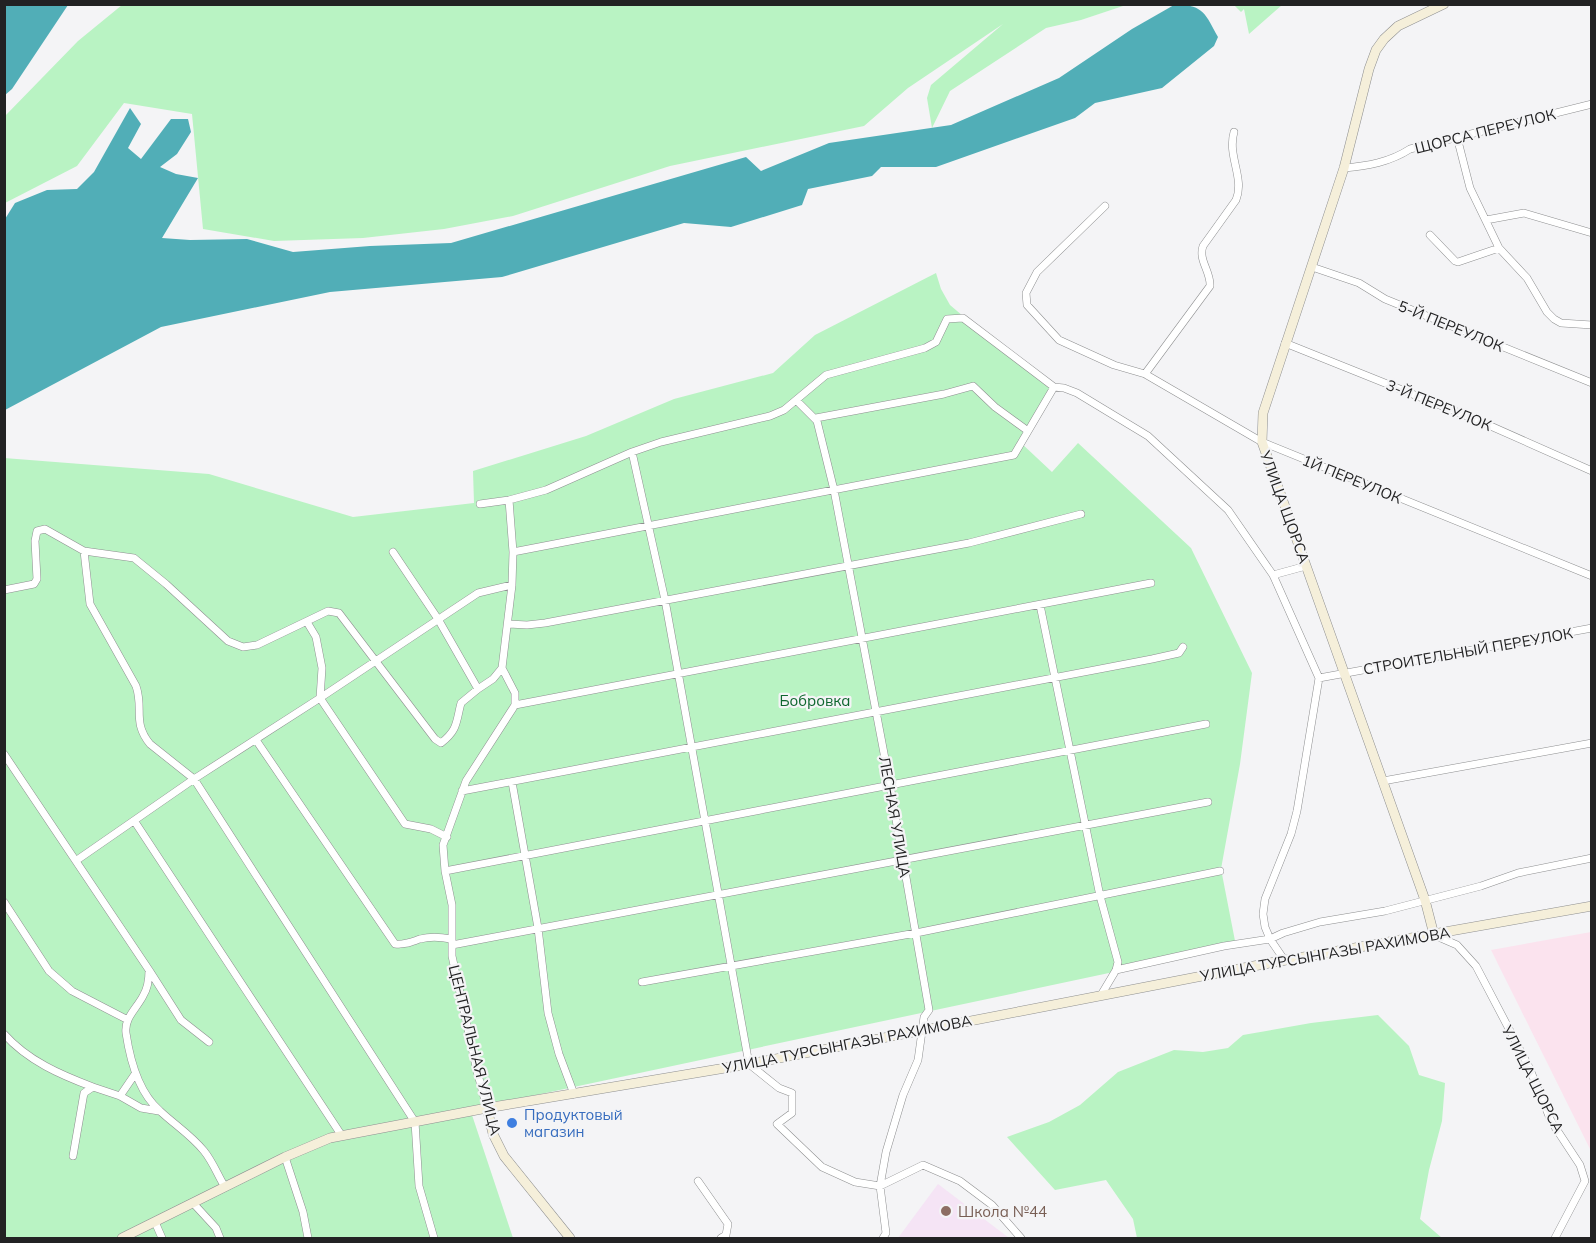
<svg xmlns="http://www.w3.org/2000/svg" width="1596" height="1243" viewBox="0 0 1596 1243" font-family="Mulish,sans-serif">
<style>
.industrial{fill:#fbe3ee}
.education{fill:#f5e4f5}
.green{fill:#b9f3c3}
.water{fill:#51aeb7}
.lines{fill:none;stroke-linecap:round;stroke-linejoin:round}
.street-casing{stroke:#8e8f90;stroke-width:8}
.secondary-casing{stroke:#8e8f90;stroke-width:10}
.street{stroke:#fff;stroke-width:7}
.secondary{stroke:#f5efda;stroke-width:9}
.shop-dot{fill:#3f7fe0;stroke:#f4f4f6;stroke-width:2}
.education-dot{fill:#8d6e63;stroke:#f4f4f6;stroke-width:2}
.labels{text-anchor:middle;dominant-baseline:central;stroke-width:4.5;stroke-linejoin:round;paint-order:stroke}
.street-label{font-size:15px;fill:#222223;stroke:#f4f4f6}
.park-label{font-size:15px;fill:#0e662e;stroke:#f4f4f6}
.shop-label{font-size:15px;fill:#366cbe;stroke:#f4f4f6;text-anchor:start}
.education-label{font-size:15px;fill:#785e54;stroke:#f4f4f6;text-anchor:start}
</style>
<rect width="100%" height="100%" fill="#f4f4f6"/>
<path class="industrial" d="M1591 932H1592L1591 1151 1491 950Z"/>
<path class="education" d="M938 1184 1009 1238H898Z"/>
<path class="green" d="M122 5V4L1126 5 1081 20 1046 28 950 91 932 128 927 98 931 85 1003 24 908 88 864 126 670 166 513 216 444 229 363 238 274 241 203 229 192 114 124 103 77 166 5 203V116L78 41Z
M1234 5H1282L1249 34 1244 9 1241 12Z
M936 273 941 289 950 305 990 339 1054 389 1020 442 1052 472 1078 443 1191 548 1252 673 1240 764 1221 869 1236 946 470 1109 513 1238H5L4 458 209 474 353 517 474 503 473 471 586 436 674 399 773 373 815 335Z
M1378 1015 1409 1046 1419 1075 1445 1083 1442 1121 1429 1170 1420 1219 1442 1238H1137L1133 1219 1106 1180 1055 1190 1007 1137 1049 1122 1080 1105 1118 1072 1174 1050 1203 1052 1228 1048 1243 1035 1311 1023Z"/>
<path class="water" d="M5 4 68 5 12 89 5 95Z
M1174 5C1203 4 1205 13 1218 37L1214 46 1162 88 1095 103 1075 118 936 167H881L872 176 808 189 802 205 731 227 684 223 502 277 330 292 161 327 5 410V219L15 203 47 190 77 189 94 172 130 108 141 124 128 148 141 159 171 119H188L191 132 177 154 160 167 176 174 198 178 162 238 190 240 247 239 293 252 370 246 451 243 746 157 761 171 829 143 951 125 1059 78 1132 29Z"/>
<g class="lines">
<defs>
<path id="street" d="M1457 137 1470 188 1499 248 1527 278 1547 312 1554 319 1561 323 1592 325
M1344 168C1368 166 1390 162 1410 149L1592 104
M1105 206 1037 272 1026 293 1027 305 1059 340 1114 365 1145 374 1262 442 1592 576
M1486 220 1524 213 1592 233
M1430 235 1455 261 1458 262 1499 248
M1312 267 1359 283 1385 299 1592 383
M1285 343 1477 420 1592 471
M1145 374 1210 286C1211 272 1198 260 1203 246L1236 200C1245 178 1227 156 1234 132
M796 400 817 421 834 490 890 785 929 1010 924 1017 918 1060 903 1095 886 1152 880 1186 886 1233 883 1238
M816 418 944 394 973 386 995 407 1028 431
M632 452 665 600 749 1064 779 1088 792 1093V1113L777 1124 822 1167 855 1182 880 1186 923 1165 960 1181 992 1205 1021 1238
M480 504 509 500 546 490 632 452 661 442 770 416 784 410 826 375 925 348 936 342 947 319 963 318 1054 387 1064 388 1077 393 1148 436 1228 510 1273 575 1319 678 1297 811 1291 834 1265 899 1263 914 1265 927 1270 939 1285 961
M84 551 90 604 136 686C144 709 132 722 150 744L194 779 415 1122 419 1186 434 1238
M393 552 438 619 478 689 493 679 502 668
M513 552 1014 455 1054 387
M1273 575 1306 566
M4 590 34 584 37 579 35 541 37 531 45 529 84 551 134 558 166 584 228 641 243 647 257 645 328 611 339 613 435 739 441 743C458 730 456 722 461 703L478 689
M1040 605 1100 896 1118 962 1116 970 1101 995
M307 622 316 637 322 668 320 698 405 824 431 829 447 837
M509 624 527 625 545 623 969 543 1081 514
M1319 678 1592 628
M515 705 1151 583
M256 740 395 944C405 945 411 942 420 939 431 936 441 937 451 939
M4 754 149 970C149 979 148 988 143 996 137 1008 124 1018 126 1033 130 1060 139 1093 160 1111 175 1125 191 1135 204 1151 213 1162 218 1176 225 1187
M1383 781 1592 743
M512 782 538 928 548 1013 559 1054 574 1094
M462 791 1152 659 1179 653 1183 647
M135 822 342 1136
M77 860 194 779 320 698 478 593 512 585
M445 871 1206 724
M4 902 49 971 72 991 128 1020
M1434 935 1457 945 1476 966 1529 1067 1551 1121 1580 1165 1585 1181 1555 1238
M452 945 1208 802
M149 970 181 1020 209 1042
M1116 970 1224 946 1270 939 1283 933 1320 922 1385 911 1481 886 1518 873 1592 858
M642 982 916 933 1220 871
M4 1034C28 1061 61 1075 93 1087
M120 1096 135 1074
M487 1108 477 1071 452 956V905L445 871 443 845 466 781 515 705V693L502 668 512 585 513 552 509 500
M73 1156 84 1093 93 1087 120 1096 141 1108 159 1111
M285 1157 303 1212 308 1238
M698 1181 728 1224 726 1235 721 1238
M193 1203 216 1228 220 1238
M155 1222 162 1238"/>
<path id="secondary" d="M1434 935 1425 900 1262 442 1263 413 1344 168 1369 69 1376 50 1384 39 1398 26 1444 4
M487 1108 493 1134 504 1156 570 1238
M122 1238 285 1157 330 1138 487 1108 749 1064 1264 964 1592 906"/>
</defs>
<use href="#street" class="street-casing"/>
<use href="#secondary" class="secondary-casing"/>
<use href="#street" class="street"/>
<use href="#secondary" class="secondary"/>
</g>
<circle class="shop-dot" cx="512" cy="1123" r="6"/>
<circle class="education-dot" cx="946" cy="1211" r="6"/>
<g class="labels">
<g class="street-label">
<text transform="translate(1485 131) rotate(-14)">ЩОРСА ПЕРЕУЛОК</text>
<text transform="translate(1451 326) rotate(22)">5-Й ПЕРЕУЛОК</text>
<text transform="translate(1439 405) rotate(22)">3-Й ПЕРЕУЛОК</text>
<text transform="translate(1352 479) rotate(22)">1Й ПЕРЕУЛОК</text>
<text transform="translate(1285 507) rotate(70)">УЛИЦА ЩОРСА</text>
<text transform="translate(1468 651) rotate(-10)">СТРОИТЕЛЬНЫЙ ПЕРЕУЛОК</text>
<text transform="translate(895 817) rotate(80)">ЛЕСНАЯ УЛИЦА</text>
<text transform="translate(1325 954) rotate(-10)">УЛИЦА ТУРСЫНГАЗЫ РАХИМОВА</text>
<text transform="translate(847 1044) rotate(-11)">УЛИЦА ТУРСЫНГАЗЫ РАХИМОВА</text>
<text transform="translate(475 1050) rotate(76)">ЦЕНТРАЛЬНАЯ УЛИЦА</text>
<text transform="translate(1533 1079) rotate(63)">УЛИЦА ЩОРСА</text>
</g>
<g class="park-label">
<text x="815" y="700">Бобровка</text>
</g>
<g class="shop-label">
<text x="524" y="1114">Продуктовый<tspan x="524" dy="17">магазин</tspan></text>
</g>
<g class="education-label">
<text x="958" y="1211">Школа №44</text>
</g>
</g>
<rect width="1596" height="1243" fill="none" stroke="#222223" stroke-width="12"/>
</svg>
